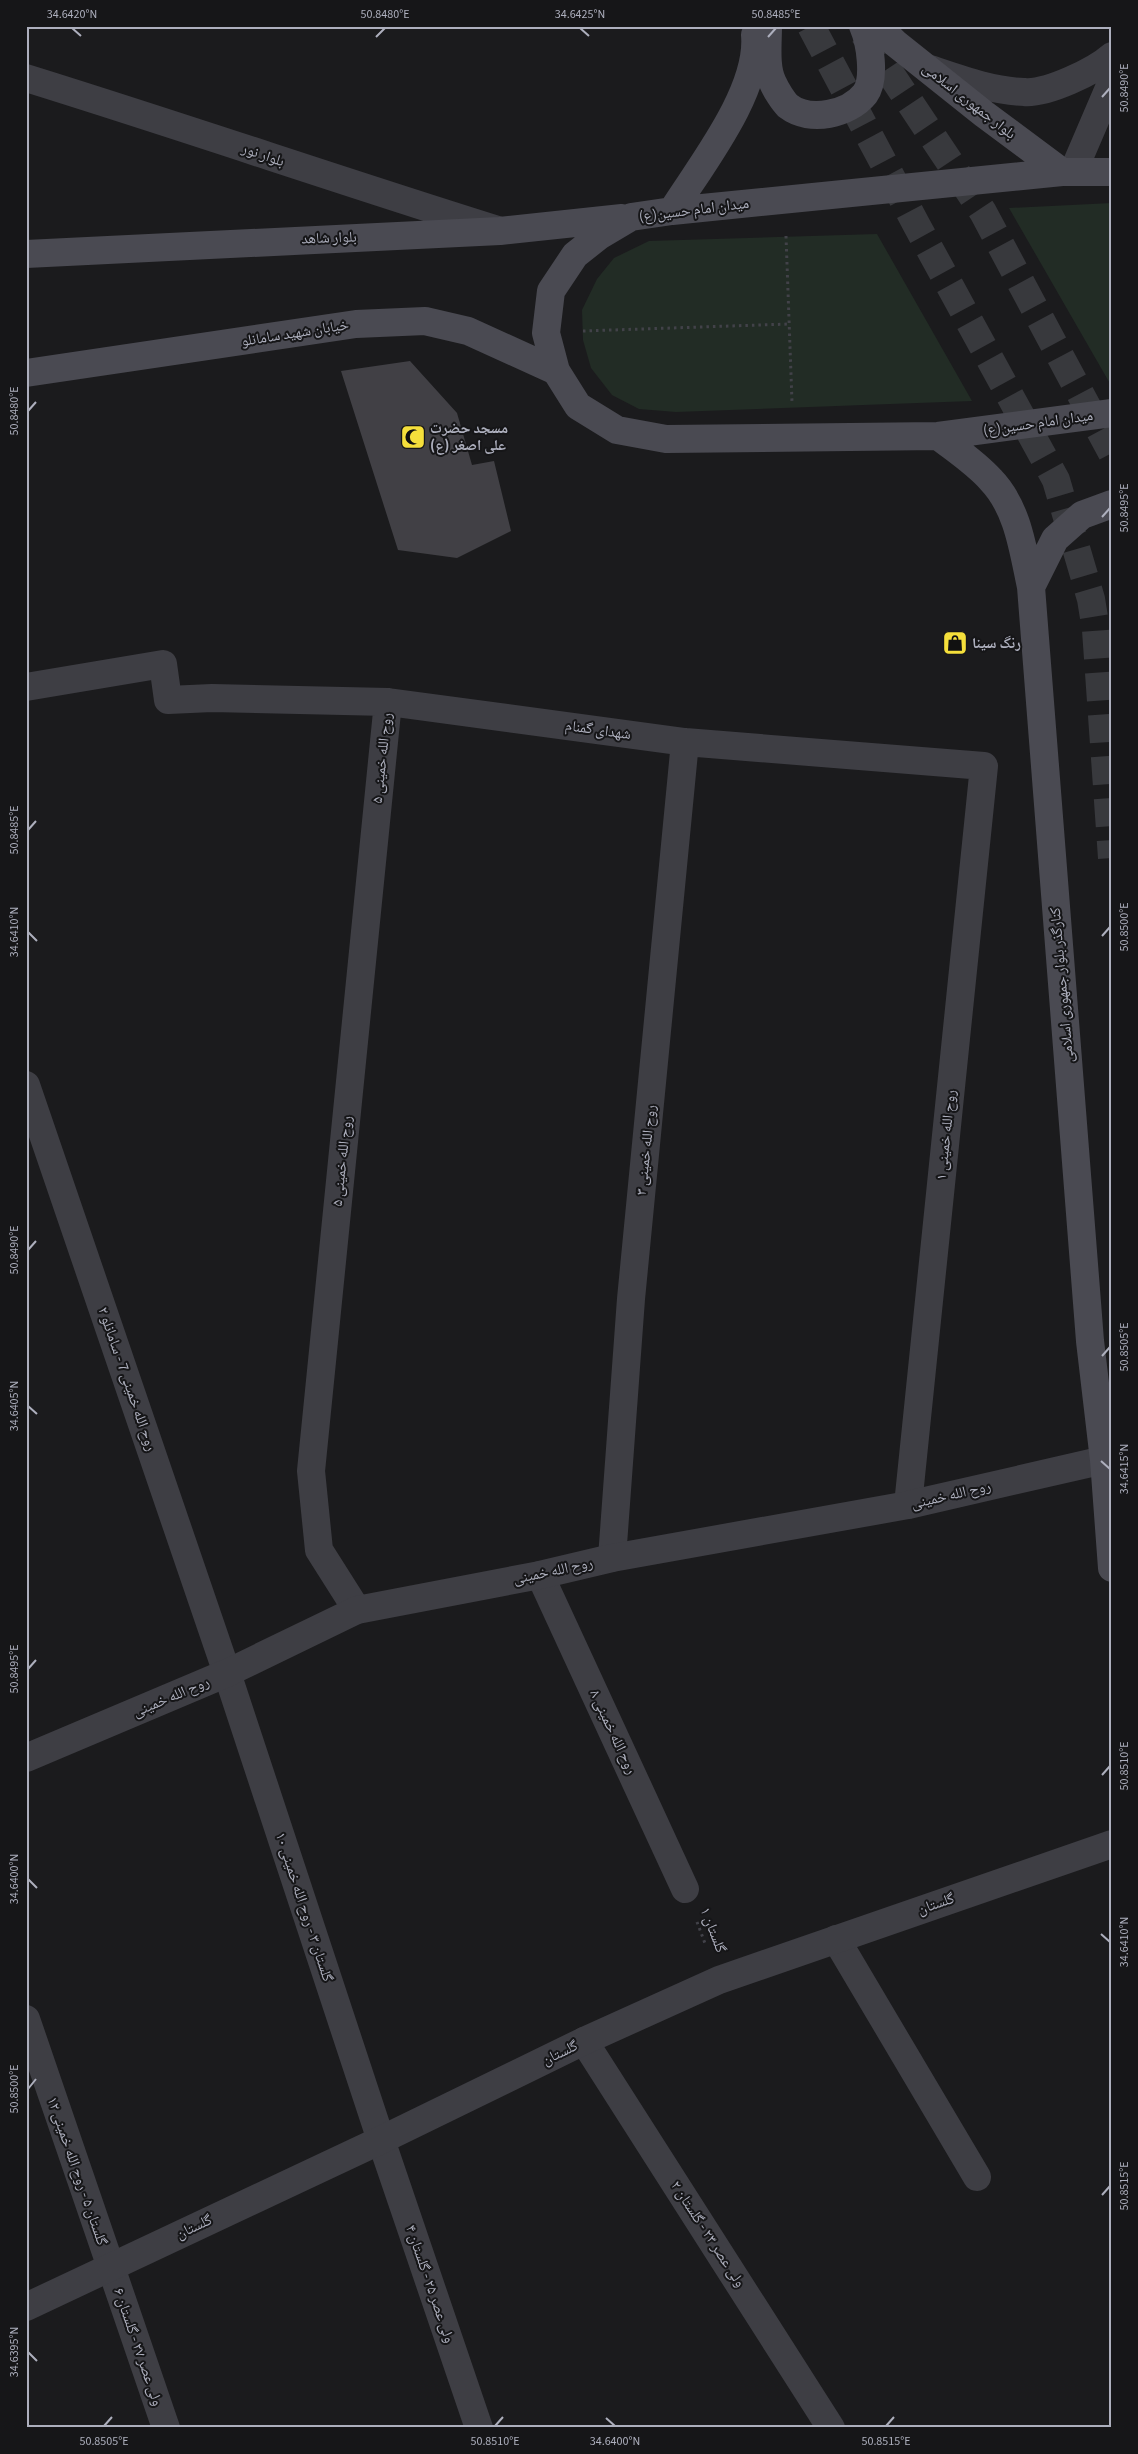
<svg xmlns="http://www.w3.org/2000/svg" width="1138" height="2454" viewBox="0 0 1138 2454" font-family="'Source Sans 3','Noto Naskh Arabic',sans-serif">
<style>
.green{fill:#222c25}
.building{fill:#414045}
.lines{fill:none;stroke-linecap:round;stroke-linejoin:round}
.primary-tunnel{stroke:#38393d;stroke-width:28;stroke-dasharray:28 14;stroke-linecap:butt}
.path{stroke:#424249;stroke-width:3;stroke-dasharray:2.5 4;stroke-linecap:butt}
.minor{stroke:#3e3e44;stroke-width:28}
.tertiary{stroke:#3e3e44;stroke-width:28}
.secondary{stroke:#4a4a52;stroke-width:28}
.ticks{fill:none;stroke:#adafbd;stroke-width:2}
.labels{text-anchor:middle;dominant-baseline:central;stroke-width:4;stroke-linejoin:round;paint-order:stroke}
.street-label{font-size:15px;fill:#adafbd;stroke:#161618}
.poi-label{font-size:15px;font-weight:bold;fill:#adafbd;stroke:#161618;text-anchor:start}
.neatline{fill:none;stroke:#adafbd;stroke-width:2}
.ticks-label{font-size:12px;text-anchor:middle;fill:#adafbd}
</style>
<rect width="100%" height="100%" fill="#1b1b1d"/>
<path class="green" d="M1112 203V387L1009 208Z
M877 234 972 401 676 412 639 409 612 395 591 368 583 340 582 310 597 279 614 258 649 241Z"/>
<path class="building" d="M410 361 457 413 472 465 494 461 511 531 457 558 398 550 341 371Z"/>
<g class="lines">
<path class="primary-tunnel" d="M811 26 916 224 1056 480 1091 599 1096 630 1112 858
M864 34 983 212 1112 453"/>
<path class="path" d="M786 236 792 402
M583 331 789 324
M697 1922 706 1946"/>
<path class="minor" d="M26 687 163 664 168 700 212 698 388 702 685 742 984 766 908 1505
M26 1085 227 1673 381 2140 479 2428
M612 1558 631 1299 685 742
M540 1575 685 1889
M357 1610 319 1550 311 1471 388 702
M836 1939 977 2177
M26 2019 166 2428
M584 2041 831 2428"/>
<path class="tertiary" d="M930 69C960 79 992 91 1024 92 1047 94 1095 71 1112 56
M26 78C184 127 341 181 498 230
M1073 172 1112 81
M26 1758 227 1673 357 1610 540 1575 612 1558 908 1505 1104 1460
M26 2307 381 2140 584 2041 719 1980 1112 1844"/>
<path class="secondary" d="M768 26C768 44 765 68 773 83 776 90 783 101 788 106 810 123 849 114 865 94 876 79 870 42 863 26
M878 26 895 43 984 114 1062 172
M1112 172H1062L672 211 631 217 599 236 575 255 551 291 546 333 556 371 578 406 617 430 666 439 938 436 1112 413
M672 211C701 165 760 91 755 35
M26 254 500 231 622 218
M26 373 356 324 425 321 468 331 556 371
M938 436C956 450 976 463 991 480 1018 508 1023 550 1031 587L1090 1341 1104 1460 1112 1568
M1031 587 1055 539 1082 515 1112 504"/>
</g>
<path class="ticks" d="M72 28 81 36M580 28 589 36M376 37 385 28M768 37 776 28M1102 97 1110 88M28 411 36 402M1102 517 1110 508M28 830 36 821M28 932 37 941M1102 936 1110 927M28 1250 36 1241M1102 1356 1110 1347M28 1406 37 1414M1101 1461 1110 1469M28 1669 36 1660M1102 1775 1110 1766M28 1879 37 1888M1101 1934 1110 1942M28 2089 36 2079M1102 2195 1110 2186M28 2352 37 2361M606 2418 615 2426M104 2426 112 2417M495 2426 503 2417M886 2426 894 2417"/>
<defs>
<symbol id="mosque-square" viewBox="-11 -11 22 22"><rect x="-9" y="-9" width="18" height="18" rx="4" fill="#f5df3b" stroke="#161618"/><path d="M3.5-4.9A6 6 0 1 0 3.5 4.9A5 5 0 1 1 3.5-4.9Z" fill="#111"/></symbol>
<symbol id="shop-square" viewBox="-11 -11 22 22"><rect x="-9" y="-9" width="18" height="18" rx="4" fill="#f5df3b" stroke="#161618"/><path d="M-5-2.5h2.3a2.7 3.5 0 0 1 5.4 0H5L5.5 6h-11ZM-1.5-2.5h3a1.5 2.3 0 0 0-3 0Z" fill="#111"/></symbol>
</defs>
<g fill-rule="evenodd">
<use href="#mosque-square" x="399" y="423" width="28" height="28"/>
<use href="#shop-square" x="941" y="629" width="28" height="28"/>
</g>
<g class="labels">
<g class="street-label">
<text transform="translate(969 101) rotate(38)">بلوار جمهوری اسلامی</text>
<text transform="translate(263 155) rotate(19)">بلوار نور</text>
<text transform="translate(694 210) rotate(-7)">میدان امام حسین(ع)</text>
<text transform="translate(329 238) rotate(-2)">بلوار شاهد</text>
<text transform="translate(295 333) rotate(-9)">خیابان شهید سامانلو</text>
<text transform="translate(1038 423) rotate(-8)">میدان امام حسین(ع)</text>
<text transform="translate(598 730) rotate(8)">شهدای گمنام</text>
<text transform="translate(382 758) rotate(-84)">روح الله خمینی ۵</text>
<text transform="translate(1062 985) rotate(-95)">کنارگذر بلوار جمهوری اسلامی</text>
<text transform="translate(946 1135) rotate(-84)">روح الله خمینی ۱</text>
<text transform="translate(646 1150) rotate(-84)">روح الله خمینی ۳</text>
<text transform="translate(342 1161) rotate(-84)">روح الله خمینی ۵</text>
<text transform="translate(127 1379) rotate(71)">روح الله خمینی 7 - سامانلو ۲</text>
<text transform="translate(951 1495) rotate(-13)">روح الله خمینی</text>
<text transform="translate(553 1571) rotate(-12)">روح الله خمینی</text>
<text transform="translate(171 1697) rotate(-23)">روح الله خمینی</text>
<text transform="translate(613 1732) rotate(65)">روح الله خمینی ۸</text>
<text transform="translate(936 1904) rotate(-19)">گلستان</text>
<text transform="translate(304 1907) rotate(72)">گلستان ۳ - روح الله خمینی ۱۰</text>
<text transform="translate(713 1930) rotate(69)">گلستان ۱</text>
<text transform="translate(560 2053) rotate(-26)">گلستان</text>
<text transform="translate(77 2171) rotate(71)">گلستان ۵ - روح الله خمینی ۱۲</text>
<text transform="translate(194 2227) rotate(-25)">گلستان</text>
<text transform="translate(708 2234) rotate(57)">ولی عصر ۲۳ - گلستان ۲</text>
<text transform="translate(430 2284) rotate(71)">ولی عصر ۲۵ - گلستان ۴</text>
<text transform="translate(138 2347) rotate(71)">ولی عصر ۲۷ - گلستان ۶</text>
</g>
<g class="poi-label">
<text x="430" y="428">مسجد حضرت<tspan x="430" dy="17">علی اصغر (ع)</tspan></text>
<text x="972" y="643">رنگ سینا</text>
</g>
</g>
<rect width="1138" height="2454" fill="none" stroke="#161618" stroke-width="55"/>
<rect x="28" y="28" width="1082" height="2398" class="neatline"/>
<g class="ticks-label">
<text x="72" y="18">34.6420°N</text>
<text x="385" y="18">50.8480°E</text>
<text x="580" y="18">34.6425°N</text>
<text x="776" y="18">50.8485°E</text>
<text transform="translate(1124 88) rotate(-90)" y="4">50.8490°E</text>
<text transform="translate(14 411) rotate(-90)" y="4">50.8480°E</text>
<text transform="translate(1124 508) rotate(-90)" y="4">50.8495°E</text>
<text transform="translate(14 830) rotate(-90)" y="4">50.8485°E</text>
<text transform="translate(1124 927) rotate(-90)" y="4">50.8500°E</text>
<text transform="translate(14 932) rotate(-90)" y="4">34.6410°N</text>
<text transform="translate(14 1250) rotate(-90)" y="4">50.8490°E</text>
<text transform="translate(1124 1347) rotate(-90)" y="4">50.8505°E</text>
<text transform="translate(14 1406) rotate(-90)" y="4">34.6405°N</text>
<text transform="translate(1124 1469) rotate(-90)" y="4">34.6415°N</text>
<text transform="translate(14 1669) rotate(-90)" y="4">50.8495°E</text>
<text transform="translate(1124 1766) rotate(-90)" y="4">50.8510°E</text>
<text transform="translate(14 1879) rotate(-90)" y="4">34.6400°N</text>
<text transform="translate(1124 1942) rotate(-90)" y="4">34.6410°N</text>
<text transform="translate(14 2089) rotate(-90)" y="4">50.8500°E</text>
<text transform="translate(1124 2186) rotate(-90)" y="4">50.8515°E</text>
<text transform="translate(14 2352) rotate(-90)" y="4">34.6395°N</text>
<text x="104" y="2445">50.8505°E</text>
<text x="495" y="2445">50.8510°E</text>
<text x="615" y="2445">34.6400°N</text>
<text x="886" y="2445">50.8515°E</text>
</g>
</svg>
